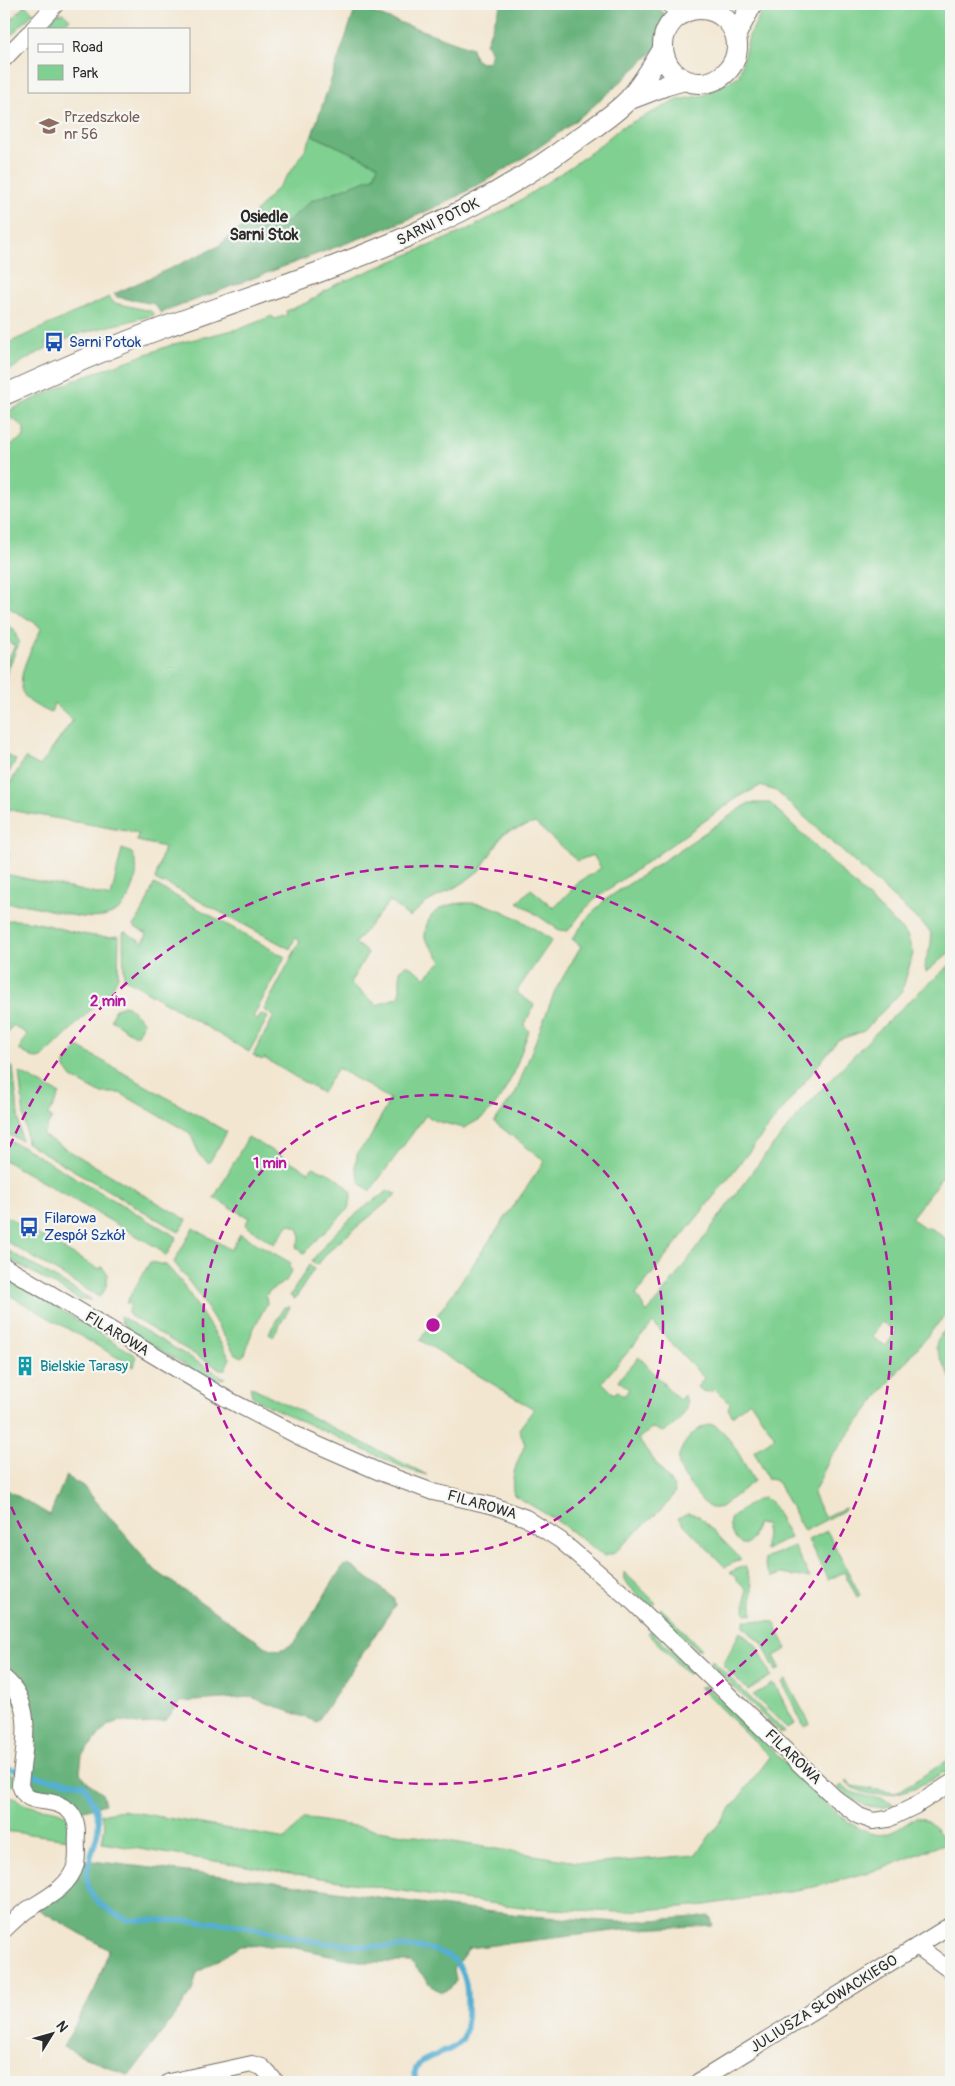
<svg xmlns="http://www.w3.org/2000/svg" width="955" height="2086" viewBox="0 0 955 2086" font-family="Pangolin,sans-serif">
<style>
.green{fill:#7fd091;stroke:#557e5e;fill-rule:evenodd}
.forest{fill:#67b27b;stroke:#496e53}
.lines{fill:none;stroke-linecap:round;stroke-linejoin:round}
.stream{stroke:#54afd2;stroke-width:5.5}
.minor-casing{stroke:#716c65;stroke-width:18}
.tertiary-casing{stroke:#716c65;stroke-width:22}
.minor{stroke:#fff;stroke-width:16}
.tertiary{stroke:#fff;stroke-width:20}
.ring{fill:none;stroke:#b5179e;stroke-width:2.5;stroke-dasharray:9 6}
.labels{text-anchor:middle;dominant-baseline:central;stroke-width:4.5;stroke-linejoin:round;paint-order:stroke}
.education-label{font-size:15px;fill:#785e54;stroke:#f6f6f2;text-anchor:start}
.street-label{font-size:15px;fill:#2b2b2b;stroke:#f6f6f2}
.transit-label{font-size:15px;fill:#164399;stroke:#f6f6f2;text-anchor:start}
.culture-label{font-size:15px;fill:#0d838f;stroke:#f6f6f2;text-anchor:start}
.neighbourhood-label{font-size:16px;font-weight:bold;fill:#2b2b2b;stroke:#f6f6f2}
.centre{fill:#b5179e;stroke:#f6f6f2;stroke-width:2.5}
.ring-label{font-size:15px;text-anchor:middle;font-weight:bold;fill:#b5179e;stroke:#f6f6f2;stroke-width:4.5;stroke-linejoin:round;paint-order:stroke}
</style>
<rect width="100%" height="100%" fill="#f6f6f2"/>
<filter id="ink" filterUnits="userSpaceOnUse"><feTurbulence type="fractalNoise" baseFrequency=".02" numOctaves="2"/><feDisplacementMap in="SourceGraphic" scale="10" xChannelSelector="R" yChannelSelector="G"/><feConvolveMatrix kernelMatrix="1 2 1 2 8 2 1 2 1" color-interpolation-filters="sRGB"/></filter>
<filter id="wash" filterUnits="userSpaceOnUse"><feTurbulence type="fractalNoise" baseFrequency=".0096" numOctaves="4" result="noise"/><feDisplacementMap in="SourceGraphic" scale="20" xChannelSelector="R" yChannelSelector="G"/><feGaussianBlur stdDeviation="1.12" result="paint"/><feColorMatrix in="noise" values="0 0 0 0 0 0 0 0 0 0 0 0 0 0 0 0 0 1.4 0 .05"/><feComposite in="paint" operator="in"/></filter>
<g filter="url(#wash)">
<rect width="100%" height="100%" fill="#f2e6d0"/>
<path class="green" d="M766 4H951V951L926 972C921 957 936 949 930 931L776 791 760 786 737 798 599 896 585 909 568 931 559 930 518 902 531 889 554 908 579 882 601 868 593 855 577 861 535 823 504 833 480 870 463 883 426 903 409 917 390 901 355 943 368 953 350 983 377 1005 400 996V971L406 964 425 977 442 961 425 939C425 934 425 928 427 924 435 900 472 900 492 907 513 914 533 928 552 940L516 992 534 1005 524 1026 529 1031C518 1059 510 1092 487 1114 480 1120 471 1124 464 1128L436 1121 426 1115 370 1191 360 1183 355 1166 358 1151 369 1140 390 1099 338 1068 322 1093 264 1058 262 1060 253 1055 274 1016 264 1010 300 941 295 938 290 949 165 883 163 884 155 880 164 847 137 841 138 833 15 811 4 807V794L25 758 40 766 73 720 54 703 51 713C43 709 33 705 27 699 11 682 33 647 41 629L37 624 4 605V449L24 437V427L4 413 75 380 174 344 242 328 272 316 274 319 287 315 286 311 306 303 335 285 467 230 510 207 564 171 593 151 620 128 678 100 704 95 739 76 749 36Z
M25 5 34 13 4 42V28Z
M63 13 70 19 61 29H42L57 14Z
M312 135 378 165 375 177 311 201 276 232 255 213C277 188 299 166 312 135Z
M109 297 114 303 151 311 154 315 82 333 62 341 59 338 46 343 47 348 23 361 4 375V345Z
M4 624 14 630 19 643 4 679V665L15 646 4 639Z
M4 753 16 760 4 781Z
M749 803H770L907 935 913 954 902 991 864 1031 838 1040 636 1294 647 1313C689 1262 725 1206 766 1154 821 1086 884 1021 951 964V1111C944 1124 955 1145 951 1160 949 1170 919 1208 911 1218L925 1228 927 1226 951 1242V1308L902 1366 830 1458 813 1494 824 1517 845 1508V1510L804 1531 778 1483 774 1480 768 1479 754 1451 775 1437 750 1401 732 1416 728 1408 730 1404 715 1389C709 1394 703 1392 697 1387L704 1378 653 1323 602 1382 614 1394 617 1391 624 1396 629 1389 618 1380 639 1357 679 1400 684 1395C694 1408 675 1427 663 1432L653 1428 638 1439 674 1487 675 1492 669 1502 614 1553 604 1556 556 1520 514 1495C509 1478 518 1460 525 1445L519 1429 534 1409 420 1340 545 1161 494 1122 515 1094 555 991 581 946 572 939 590 915 605 900ZM881 1322 896 1331 886 1346 872 1337Z
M122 849 132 853C139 867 137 876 132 890 111 946 48 899 4 904V852L9 855 5 874 111 897Z
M154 884 285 957 253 1017 258 1020 261 1014 268 1017 249 1052 124 978 123 933 125 932 143 942 147 934 133 926 143 911Z
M10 920C46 919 81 941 119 936L118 976 112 989 42 1058 36 1059 19 1050 27 1034 13 1025 4 1039V922Z
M123 1005 128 1006 144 1022 136 1036 111 1020 114 1010Z
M78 1047 227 1132 209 1163 200 1156 190 1133 120 1093H100L72 1078 65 1068V1062Z
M4 1063 13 1068 21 1140 4 1133Z
M19 1072 60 1094 48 1116 52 1118 43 1134 44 1136 187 1220 180 1231 179 1232 27 1143Z
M248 1137 309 1172 313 1167C329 1173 341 1178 352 1193L349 1208 304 1253 296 1247 301 1236 298 1228 289 1224 274 1244 245 1225 249 1218 214 1198Z
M4 1139 23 1147 177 1237 166 1256 158 1248 4 1160Z
M388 1191 397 1194 333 1247 317 1265 312 1261C331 1234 360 1208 388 1191Z
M4 1215 98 1269 102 1267 108 1274 106 1286 103 1293 99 1297 4 1240Z
M193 1228 231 1250 240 1234 291 1263 289 1267 292 1270 286 1281 269 1291 266 1296 267 1303 252 1332 245 1354 241 1357 235 1354 199 1295 174 1262Z
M4 1248 92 1300H80L4 1256Z
M150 1262 166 1265 183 1284 230 1358 225 1369 221 1370 130 1316 128 1312 131 1305 126 1303Z
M309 1265 314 1269 295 1299 290 1296Z
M4 1276 134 1354 136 1358 134 1367 4 1292Z
M284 1307H290L273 1337 269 1333Z
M120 1316 225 1378 214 1380 207 1378 129 1331 121 1322Z
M951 1326V1379L936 1348C936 1338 943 1331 951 1326Z
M250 1386 427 1475 409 1470 260 1402 252 1396Z
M712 1424C728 1429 745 1466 754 1481L721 1507C717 1508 713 1509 709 1507 703 1504 680 1473 679 1466 675 1449 695 1426 712 1424Z
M764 1498 771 1502 790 1538 765 1550 766 1525 756 1524C750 1567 723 1530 731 1518 733 1515 740 1512 743 1509 750 1504 755 1499 764 1498Z
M688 1513 698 1515 741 1559 725 1567 678 1518Z
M827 1531 860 1595 857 1597 844 1572 828 1580 808 1540Z
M794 1546 810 1578 781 1574 772 1577C766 1572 764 1566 765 1558Z
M745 1566 752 1585V1615L745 1613 746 1589 730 1572Z
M624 1572 656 1603 652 1606C642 1597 623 1586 624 1572Z
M661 1608 701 1649H696L657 1612Z
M745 1620 774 1622 787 1649 774 1656 781 1669 776 1671 762 1643 743 1627Z
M650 1630 690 1669 688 1675 648 1633Z
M740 1632 758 1647 771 1676 748 1690 724 1667V1663Z
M712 1660 785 1732 781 1733 711 1665Z
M786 1680 810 1724 804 1727 782 1682Z
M772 1684 775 1685 795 1724 787 1728 753 1695Z
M706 1686 830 1807C844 1818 866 1838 885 1834 896 1832 907 1823 916 1817 929 1818 941 1833 946 1843L884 1868 814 1887 706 1905 618 1912 531 1908 446 1898 102 1843 105 1825 101 1814 122 1810 286 1839 304 1818 590 1864 695 1855 770 1757 699 1687Z
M951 1758V1771L946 1774 944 1772C915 1791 875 1807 845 1782L847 1781 853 1786 896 1793Z
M4 1772 14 1775V1785L4 1787Z
M841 1785C858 1800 879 1794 894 1805 872 1812 855 1803 838 1788Z
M15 1797C29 1814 60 1803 68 1819 70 1824 70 1833 70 1839L4 1831V1798Z"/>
<path class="forest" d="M501 4H655C661 10 669 17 670 25 670 39 642 62 632 71 580 122 518 165 454 198 410 221 363 237 317 254 265 274 213 293 161 313L154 304 117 297 114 294 217 247 241 228 255 213 276 231 311 201 374 177 378 165 312 135 356 7 472 48 475 59 481 63 488 62 491 54 486 43Z
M66 1476 83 1486 156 1571 263 1645C276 1652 283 1651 295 1642L343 1566 349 1564 393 1597 395 1605 317 1722 251 1697 181 1702 166 1720 143 1725 119 1721 108 1725 82 1755 80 1773 90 1784 102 1792 105 1804 81 1811C78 1808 73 1803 69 1801 53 1794 37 1797 27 1781L32 1746 4 1673V1488L50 1515Z
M82 1860 275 1882 447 1907 531 1916 620 1922 710 1916 713 1925 622 1930 469 1948 454 1968 456 1981 451 1988 442 1992 434 1988 411 1962H364L281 1945 240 1946 197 1973 191 1994 129 2076 63 2047 95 1989 109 1950 38 1909Z"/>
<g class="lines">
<path class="stream" d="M4 1767 44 1778 83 1784C90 1795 96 1807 98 1819 100 1828 96 1838 94 1846 92 1854 88 1863 87 1872 84 1897 108 1912 128 1920 161 1920 194 1920 227 1924 260 1927 293 1939 327 1943 346 1944 365 1946 384 1947 405 1948 431 1945 450 1957 463 1965 467 1983 467 1997 467 2009 468 2028 463 2038 451 2059 407 2052 416 2082"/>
</g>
</g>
<g filter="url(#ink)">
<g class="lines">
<defs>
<path id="minor" d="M670 4 679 15
M33 29 56 4
M4 59 29 33
M4 1266 227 1399 302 1438 382 1473 433 1492 494 1506 526 1518 560 1540 635 1604 786 1751 835 1798 859 1816 873 1821 888 1819 915 1806 951 1783
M4 1678C37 1705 23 1749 20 1785 26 1805 41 1798 57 1804 72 1809 77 1819 77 1833 76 1843 78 1854 76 1864 69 1888 46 1898 27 1910 18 1916 11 1923 4 1930
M917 1946 951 1971
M169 2082 252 2064 262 2067 276 2082
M698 2082 951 1925"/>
<path id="tertiary" d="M663 46a37 37 0 1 1 74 0a37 37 0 1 1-74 0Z
M736 34 752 4
M628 100 667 85 685 80
M4 395C57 371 110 347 165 327 305 276 451 234 572 143 590 130 614 115 629 99 642 84 653 66 663 49"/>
</defs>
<use href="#minor" class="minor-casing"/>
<use href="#tertiary" class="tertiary-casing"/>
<use href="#minor" class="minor"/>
<use href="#tertiary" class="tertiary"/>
</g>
</g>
<g class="ring">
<circle cx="433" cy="1325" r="230"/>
<path d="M4 1161A459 459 0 1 1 4 1489"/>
</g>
<defs>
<symbol id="school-bare" viewBox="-9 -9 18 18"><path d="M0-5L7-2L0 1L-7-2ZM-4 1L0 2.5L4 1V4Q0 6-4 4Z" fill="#8d6e63" stroke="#f6f6f2" stroke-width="2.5" paint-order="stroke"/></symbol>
<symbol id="bus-bare" viewBox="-9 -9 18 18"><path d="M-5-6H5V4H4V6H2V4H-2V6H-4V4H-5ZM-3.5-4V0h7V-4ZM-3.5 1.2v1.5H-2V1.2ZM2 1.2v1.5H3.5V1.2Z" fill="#1a4fb4" stroke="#f6f6f2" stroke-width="2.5" paint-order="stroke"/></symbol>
<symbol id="building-bare" viewBox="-9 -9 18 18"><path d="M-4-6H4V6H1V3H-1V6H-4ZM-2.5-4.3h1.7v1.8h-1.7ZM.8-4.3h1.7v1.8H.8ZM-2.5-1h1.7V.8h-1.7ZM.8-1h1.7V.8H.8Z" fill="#0f9aa8" stroke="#f6f6f2" stroke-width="2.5" paint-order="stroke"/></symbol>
</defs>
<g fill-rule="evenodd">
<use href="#school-bare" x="35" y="112" width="28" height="28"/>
<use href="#bus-bare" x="40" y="328" width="28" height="28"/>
<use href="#bus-bare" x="15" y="1213" width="28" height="28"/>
<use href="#building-bare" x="11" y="1352" width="28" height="28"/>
</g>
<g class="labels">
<g class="education-label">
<text x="64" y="117">Przedszkole<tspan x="64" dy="17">nr 56</tspan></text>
</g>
<g class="street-label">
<text transform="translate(438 222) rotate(-26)">SARNI POTOK</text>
<text transform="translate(117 1334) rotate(31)">FILAROWA</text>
<text transform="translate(482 1505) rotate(16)">FILAROWA</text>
<text transform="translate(793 1757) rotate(44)">FILAROWA</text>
<text transform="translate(824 2004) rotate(-32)">JULIUSZA SŁOWACKIEGO</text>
</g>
<g class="transit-label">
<text x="69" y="342">Sarni Potok</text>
<text x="44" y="1218">Filarowa<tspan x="44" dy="17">Zespół Szkół</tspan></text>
</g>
<g class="culture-label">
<text x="40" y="1366">Bielskie Tarasy</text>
</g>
<g class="neighbourhood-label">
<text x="264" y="217">Osiedle<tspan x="264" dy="18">Sarni Stok</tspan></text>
</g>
</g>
<circle cx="433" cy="1325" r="8" class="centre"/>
<g class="ring-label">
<text x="108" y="1006">2 min</text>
<text x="270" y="1168">1 min</text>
</g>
<rect width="955" height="2086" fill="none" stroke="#f6f6f2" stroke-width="20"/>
<rect x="28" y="28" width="162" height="65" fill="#f6f6f2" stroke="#a5a5a2"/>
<rect x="38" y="44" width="25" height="8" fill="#ffffff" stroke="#a5a5a2"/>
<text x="72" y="52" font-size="15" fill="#2b2b2b">Road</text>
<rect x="38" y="65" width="25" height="15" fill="#7fd091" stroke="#a5a5a2"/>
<text x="72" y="78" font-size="15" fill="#2b2b2b">Park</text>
<g transform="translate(52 2034) rotate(53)" stroke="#f6f6f2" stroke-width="4" paint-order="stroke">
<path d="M0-4L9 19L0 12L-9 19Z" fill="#2b2b2b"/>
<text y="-8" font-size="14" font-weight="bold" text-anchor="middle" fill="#2b2b2b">N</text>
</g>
</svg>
